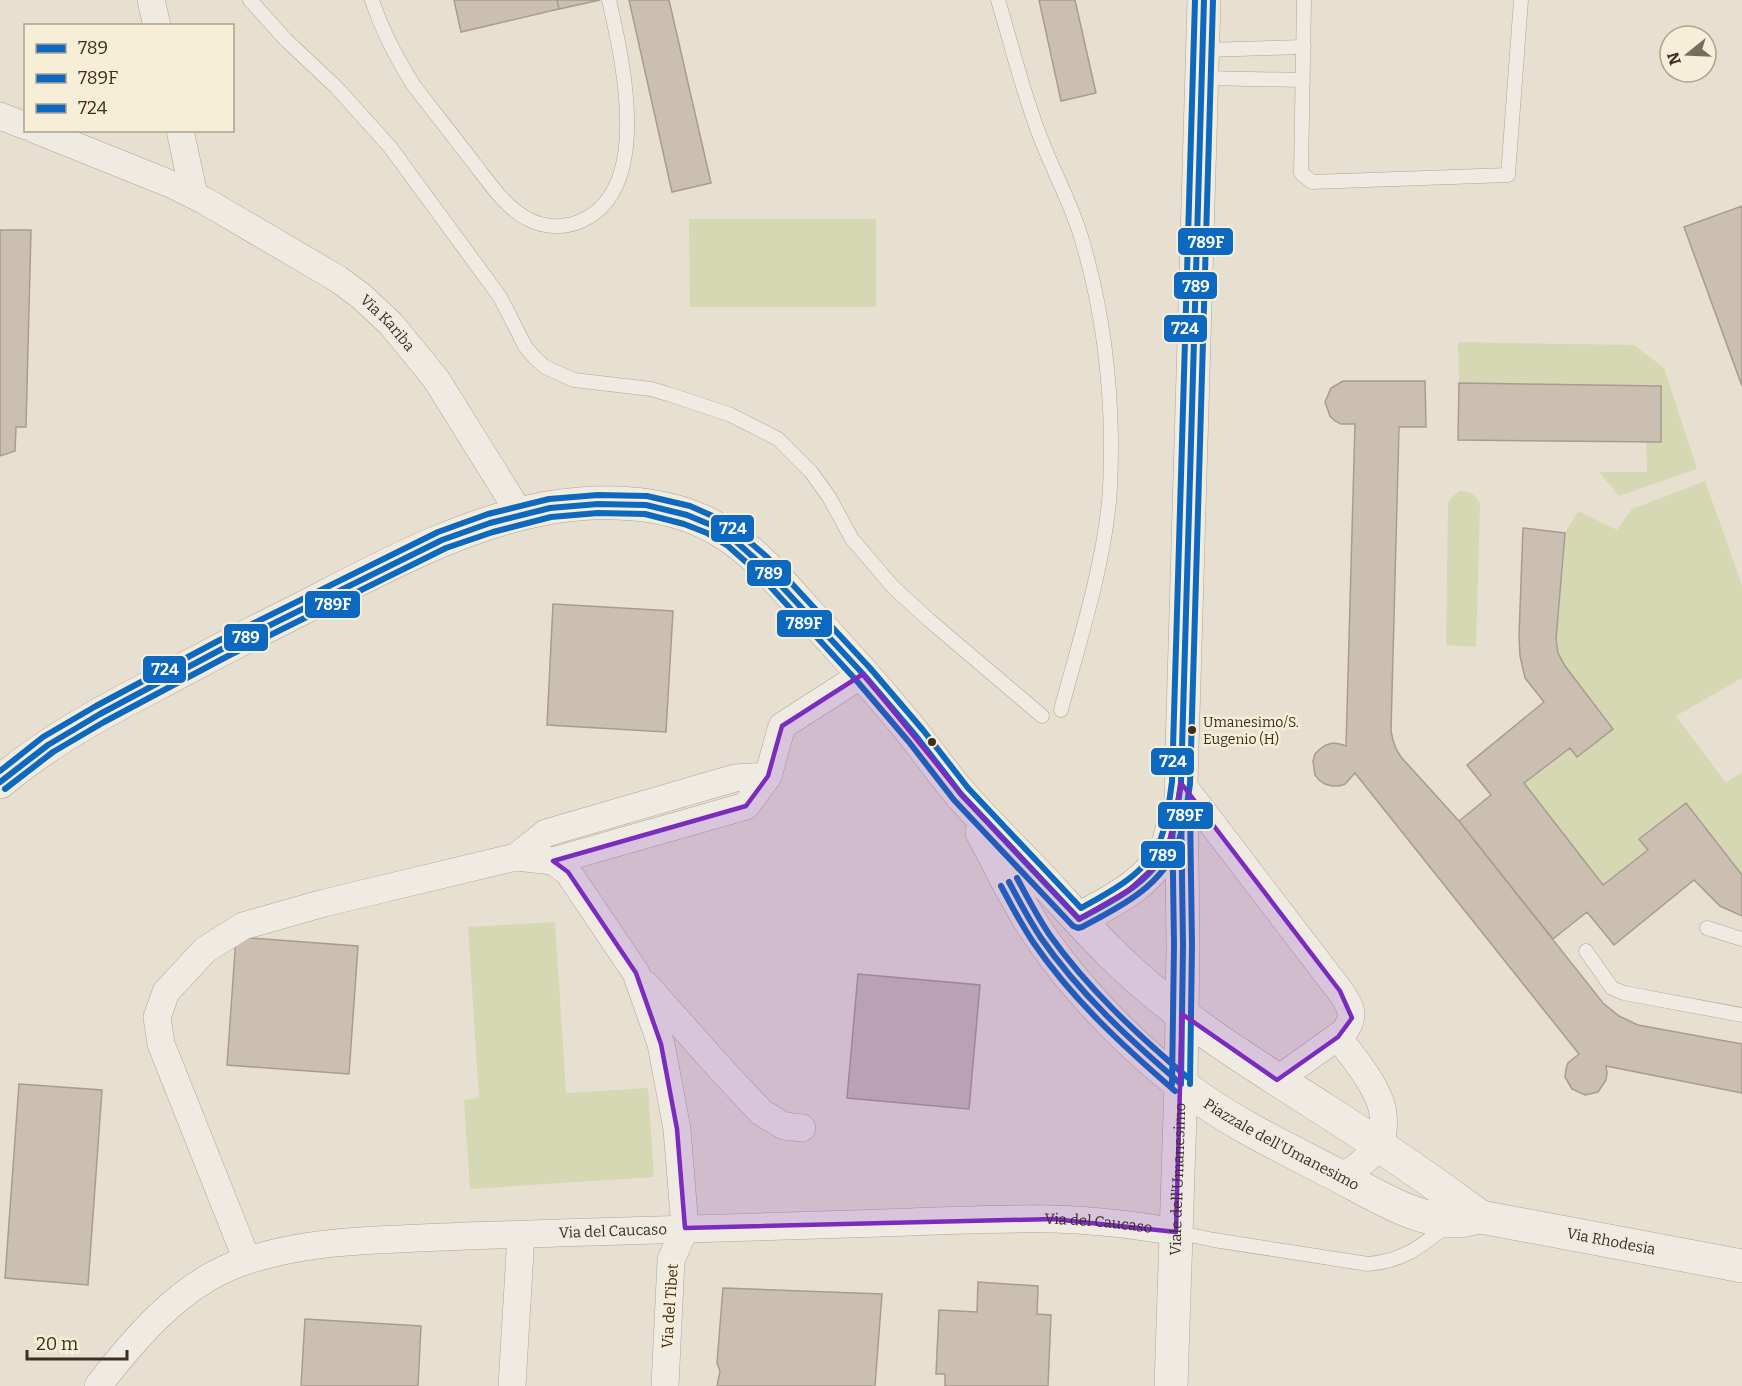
<svg xmlns="http://www.w3.org/2000/svg" width="1742" height="1386" viewBox="0 0 1742 1386" font-family="Bitter,serif">
<style>
.green{fill:#d6d7b3}
.building{fill:#cbbfb2;stroke:#a89c90;stroke-width:1.5}
.lines{fill:none;stroke-linecap:round;stroke-linejoin:round}
.service-casing{stroke:#ada599;stroke-width:15}
.minor-casing{stroke:#ada599;stroke-width:28}
.tertiary-casing{stroke:#ada599;stroke-width:34}
.service{stroke:#efebe3;stroke-width:14}
.minor{stroke:#efebe3;stroke-width:27}
.tertiary{stroke:#efebe3;stroke-width:33}
.bus-1-casing{stroke:#f7eed8;stroke-width:10}
.bus-2-casing{stroke:#f7eed8;stroke-width:10}
.bus-3-casing{stroke:#f7eed8;stroke-width:10}
.bus-1{stroke:#0c69bf;stroke-width:6}
.bus-2{stroke:#0c69bf;stroke-width:6}
.bus-3{stroke:#0c69bf;stroke-width:6}
.marked{fill:#7b2cbf;fill-opacity:0.2;stroke:#7b2cbf;stroke-width:4.5;stroke-linejoin:round}
.bus-dot{fill:#3d2e20;stroke:#f7eed8;stroke-width:2}
.labels{text-anchor:middle;dominant-baseline:central;stroke-width:5;stroke-linejoin:round;paint-order:stroke}
.bus-label{font-size:14px;fill:#3d2e20;stroke:#f7eed8;text-anchor:start}
.street-label{font-size:15px;fill:#3d2e20;stroke:#f7eed8}
.line-badge{stroke:#f7eed8;stroke-width:2}
.badge-label{font-size:16px;text-anchor:middle;font-weight:bold;fill:#fff}
</style>
<rect width="100%" height="100%" fill="#e7e0d1"/>
<path class="green" d="M689 219H876V307H690Z
M1458 342 1634 345 1664 368 1697 469 1619 496 1599 472H1647L1646 442 1661 441V386L1459 383Z
M1705 481 1742 585V678L1676 716 1726 783 1742 772V875L1639 839 1648 850 1603 885 1524 783 1570 748 1577 757 1613 729 1565 666 1558 653 1556 639 1565 533 1578 511 1617 530 1632 509Z
M1459 491C1469 491 1476 494 1480 504L1476 647 1446 645 1448 503 1451 498Z
M555 922 566 1093 648 1088 654 1177 470 1189 464 1100 479 1098 468 927Z"/>
<path class="building" d="M454 0H557L559 9 461 32Z
M557 0H600L559 9Z
M629 0H669L711 183 672 192Z
M1039 0H1075L1096 93 1061 101Z
M1742 206V386L1684 227Z
M0 230H31L26 427H16L15 451 0 456Z
M1343 381H1425L1426 427H1399L1391 731 1393 740 1396 749 1401 757 1459 821 1603 1003 1619 1016 1638 1025 1742 1044V1093L1606 1066 1607 1073 1606 1080 1598 1092 1585 1095 1572 1089 1565 1077 1566 1069 1568 1063 1579 1054 1355 773 1345 784 1339 786H1332L1325 784 1319 780 1315 775 1313 761 1315 754 1320 749 1326 745 1333 743 1340 744 1346 746 1355 424H1341L1335 421 1330 416 1325 402 1331 388Z
M1459 383 1661 386V442L1458 440Z
M1523 528 1565 533 1556 639 1558 653 1565 666 1613 729 1577 757 1570 748 1524 783 1603 885 1648 850 1639 839 1686 803 1742 875V916L1720 906 1694 880 1614 945 1587 912 1553 939 1459 821 1491 795 1467 765 1544 702 1525 678 1520 656 1519 636Z
M553 604 673 611 666 732 547 725Z
M236 937 358 946 349 1074 227 1065Z
M858 974 980 985 969 1109 847 1098Z
M19 1084 102 1090 88 1285 5 1278Z
M978 1282 1038 1286 1037 1314 1051 1315 1048 1386H945V1374H936L939 1310 977 1312Z
M723 1288 882 1294 875 1386H717L720 1371 717 1363Z
M305 1319 421 1326 418 1386H301Z"/>
<g class="lines">
<defs>
<path id="service" d="M250 0 286 40 336 87 390 147 500 297 525 346 534 357 545 367 574 380 651 389 668 394 731 415 778 439 811 472 829 497 852 539 893 587 929 620 1042 716
M372 0C382 31 397 59 414 86 434 112 454 137 473 162 488 181 504 206 526 218 543 228 565 229 583 220 653 187 622 58 609 0
M998 0C1012 46 1023 94 1041 139 1054 173 1072 205 1082 240 1101 304 1110 371 1111 438 1111 459 1111 481 1109 502 1102 572 1079 642 1061 710
M1304 0 1301 173 1312 182 1508 175 1521 0
M1203 50 1304 47
M1202 78 1303 80
M1707 928 1742 939
M1586 951 1612 988 1624 993 1742 1015
M1176 1232 1214 1240 1368 1264C1404 1261 1421 1246 1448 1225"/>
<g id="minor">
<path d="M151 0 157 26"/>
<path d="M0 116 26 126"/>
<path id="s1" d="M36 130 173 185 205 201 338 279 361 296 391 324 436 379 520 514"/>
<path d="M180 130 194 195"/>
<path d="M1181 783 1340 991C1351 1006 1356 1016 1344 1032L1277 1080"/>
<path d="M516 857 546 833 735 778 768 776"/>
<path d="M553 861 746 806 768 776 782 726 863 674"/>
<path d="M646 985 719 1067 761 1112 784 1126 802 1128"/>
<path d="M1338 1037C1353 1057 1376 1084 1382 1108 1385 1121 1383 1133 1381 1146L1357 1167 1341 1177"/>
<path d="M247 1260 161 1044 157 1017 166 992 205 950 243 926 324 903 516 857 553 861 568 872 636 973 661 1044 677 1129 685 1228 671 1260 665 1386"/>
<path id="s2" d="M98 1386C134 1339 180 1285 237 1264 289 1245 344 1241 399 1239 452 1236 505 1235 558 1233 666 1229 774 1226 882 1223 938 1221 995 1218 1052 1219 1094 1220 1135 1225 1176 1232"/>
<path d="M512 1386 521 1235"/>
</g>
<g id="tertiary">
<path d="M0 782C45 744 95 716 147 689 190 666 233 643 277 621 364 578 450 526 547 508 605 498 673 500 724 533 755 552 780 582 804 609 841 649 878 690 913 733 928 752 942 772 958 791 979 816 1004 840 1027 864 1055 893 1081 923 1109 951 1171 1014 1248 1061 1322 1108 1377 1143 1429 1179 1481 1217"/>
<path id="s3" d="M982 832C1001 868 1019 906 1042 939 1082 996 1135 1050 1191 1092 1234 1124 1289 1150 1337 1175 1372 1193 1418 1223 1459 1221 1467 1220 1474 1218 1481 1217L1742 1266"/>
<path d="M1079 919C1112 901 1152 882 1167 846 1171 837 1172 828 1174 819"/>
<path id="s4" d="M1171 1386 1181 1084 1183 945 1181 783 1204 0"/>
</g>
</defs>
<use href="#service" class="service-casing"/>
<use href="#minor" class="minor-casing"/>
<use href="#tertiary" class="tertiary-casing"/>
<use href="#service" class="service"/>
<use href="#minor" class="minor"/>
<use href="#tertiary" class="tertiary"/>
<defs>
<path id="bus-1" d="M0 782 48 745 100 714 222 649 442 540 490 523 550 508 598 504 646 505 687 515 711 525 733 539 761 564 863 674 916 736 961 794 1079 919C1115 900 1157 880 1171 838 1177 820 1178 801 1181 783L1204 0
M1181 808 1183 945 1181 1084
M1009 882C1019 901 1029 920 1041 938 1080 994 1130 1040 1181 1084"/>
<path id="bus-2" d="M5 789 53 752 104 722 226 657 446 548 493 532 551 517 598 513 645 514 684 524 707 533 728 546 755 570 856 680 909 742 954 800 1073 926 1078 928 1082 927C1120 907 1163 886 1178 843 1185 824 1187 804 1190 784L1213 0
M1190 808 1192 945 1190 1084
M1001 886C1011 905 1021 924 1033 942 1072 999 1123 1046 1175 1091"/>
<path id="bus-3" d="M0 771 43 737 96 706 218 641 438 532 488 514 549 499 598 495 647 496 690 506 715 517 738 532 767 557 870 668 923 730 968 788 1081 908C1112 891 1148 873 1161 838 1168 820 1169 801 1172 782L1195 0
M1017 878C1027 897 1037 916 1049 934 1088 989 1137 1034 1187 1077
M1172 1084 1174 945 1172 808"/>
</defs>
<use href="#bus-1" class="bus-1-casing"/>
<use href="#bus-2" class="bus-2-casing"/>
<use href="#bus-3" class="bus-3-casing"/>
<use href="#bus-1" class="bus-1"/>
<use href="#bus-2" class="bus-2"/>
<use href="#bus-3" class="bus-3"/>
</g>
<path class="marked" d="M863 674 961 794 1079 919 1129 890 1155 866 1170 838 1181 783 1340 991 1352 1018 1338 1037 1277 1080 1182 1014 1176 1232 1053 1219 685 1228 677 1129 661 1044 636 973 568 872 553 861 746 806 768 776 782 726Z"/>
<g class="bus-dot">
<circle cx="1192" cy="730" r="5"/>
<circle cx="932" cy="742" r="5"/>
</g>
<g class="labels">
<g class="bus-label">
<text x="1203" y="722">Umanesimo/S.<tspan x="1203" dy="17">Eugenio (H)</tspan></text>
</g>
<g class="street-label">
<text stroke="none"><textPath href="#s1" startOffset="404">Via Kariba</textPath></text>
<text stroke="none"><textPath href="#s3" startOffset="442">Piazzale dell'Umanesimo</textPath></text>
<text stroke="none"><textPath href="#s4" startOffset="207">Viale dell'Umanesimo</textPath></text>
<text stroke="none"><textPath href="#s2" startOffset="1052">Via del Caucaso</textPath></text>
<text stroke="none"><textPath href="#s2" startOffset="566">Via del Caucaso</textPath></text>
<text stroke="none"><textPath href="#s3" startOffset="792">Via Rhodesia</textPath></text>
<text transform="translate(670 1306) rotate(-86)">Via del Tibet</text>
</g>
</g>
<g class="line-badge">
<rect x="1177" y="227" width="57" height="29" rx="6" fill="#0c69bf"/>
<rect x="1173" y="271" width="45" height="29" rx="6" fill="#0c69bf"/>
<rect x="1163" y="314" width="45" height="29" rx="6" fill="#0c69bf"/>
<rect x="710" y="514" width="45" height="29" rx="6" fill="#0c69bf"/>
<rect x="746" y="559" width="46" height="28" rx="6" fill="#0c69bf"/>
<rect x="304" y="590" width="57" height="29" rx="6" fill="#0c69bf"/>
<rect x="776" y="609" width="57" height="29" rx="6" fill="#0c69bf"/>
<rect x="223" y="623" width="46" height="29" rx="6" fill="#0c69bf"/>
<rect x="142" y="655" width="45" height="29" rx="6" fill="#0c69bf"/>
<rect x="1150" y="747" width="45" height="29" rx="6" fill="#0c69bf"/>
<rect x="1157" y="801" width="57" height="29" rx="6" fill="#0c69bf"/>
<rect x="1140" y="840" width="46" height="29" rx="6" fill="#0c69bf"/>
</g>
<g class="badge-label">
<text x="1206" y="248">789F</text>
<text x="1196" y="292">789</text>
<text x="1185" y="334">724</text>
<text x="733" y="534">724</text>
<text x="769" y="579">789</text>
<text x="333" y="610">789F</text>
<text x="804" y="629">789F</text>
<text x="246" y="643">789</text>
<text x="165" y="675">724</text>
<text x="1173" y="767">724</text>
<text x="1185" y="821">789F</text>
<text x="1163" y="861">789</text>
</g>
<rect x="24" y="24" width="210" height="108" fill="#f7eed8" stroke="#ada18e" stroke-width="1.5"/>
<rect x="36" y="44" width="30" height="9" fill="#0c69bf" stroke="#ada18e" stroke-width="1.5"/>
<text x="78" y="54" font-size="18" fill="#3d2e20">789</text>
<rect x="36" y="74" width="30" height="9" fill="#0c69bf" stroke="#ada18e" stroke-width="1.5"/>
<text x="78" y="84" font-size="18" fill="#3d2e20">789F</text>
<rect x="36" y="104" width="30" height="9" fill="#0c69bf" stroke="#ada18e" stroke-width="1.5"/>
<text x="78" y="114" font-size="18" fill="#3d2e20">724</text>
<g transform="translate(1688 54) rotate(252)"><circle r="28" fill="#f7eed8" stroke="#ada18e" stroke-width="1.5"/>
<path d="M0-4.5L10 22L0 15L-10 22Z" fill="#786c5e"/>
<text y="-9" font-size="16" font-weight="bold" text-anchor="middle" fill="#3d2e20">N</text>
</g>
<path d="M27 1350v9h100v-9" fill="none" stroke="#3d2e20" stroke-width="3"/>
<text x="36" y="1350" font-size="18" fill="#3d2e20" stroke="#f7eed8" stroke-width="4.5" paint-order="stroke">20 m</text>
</svg>
